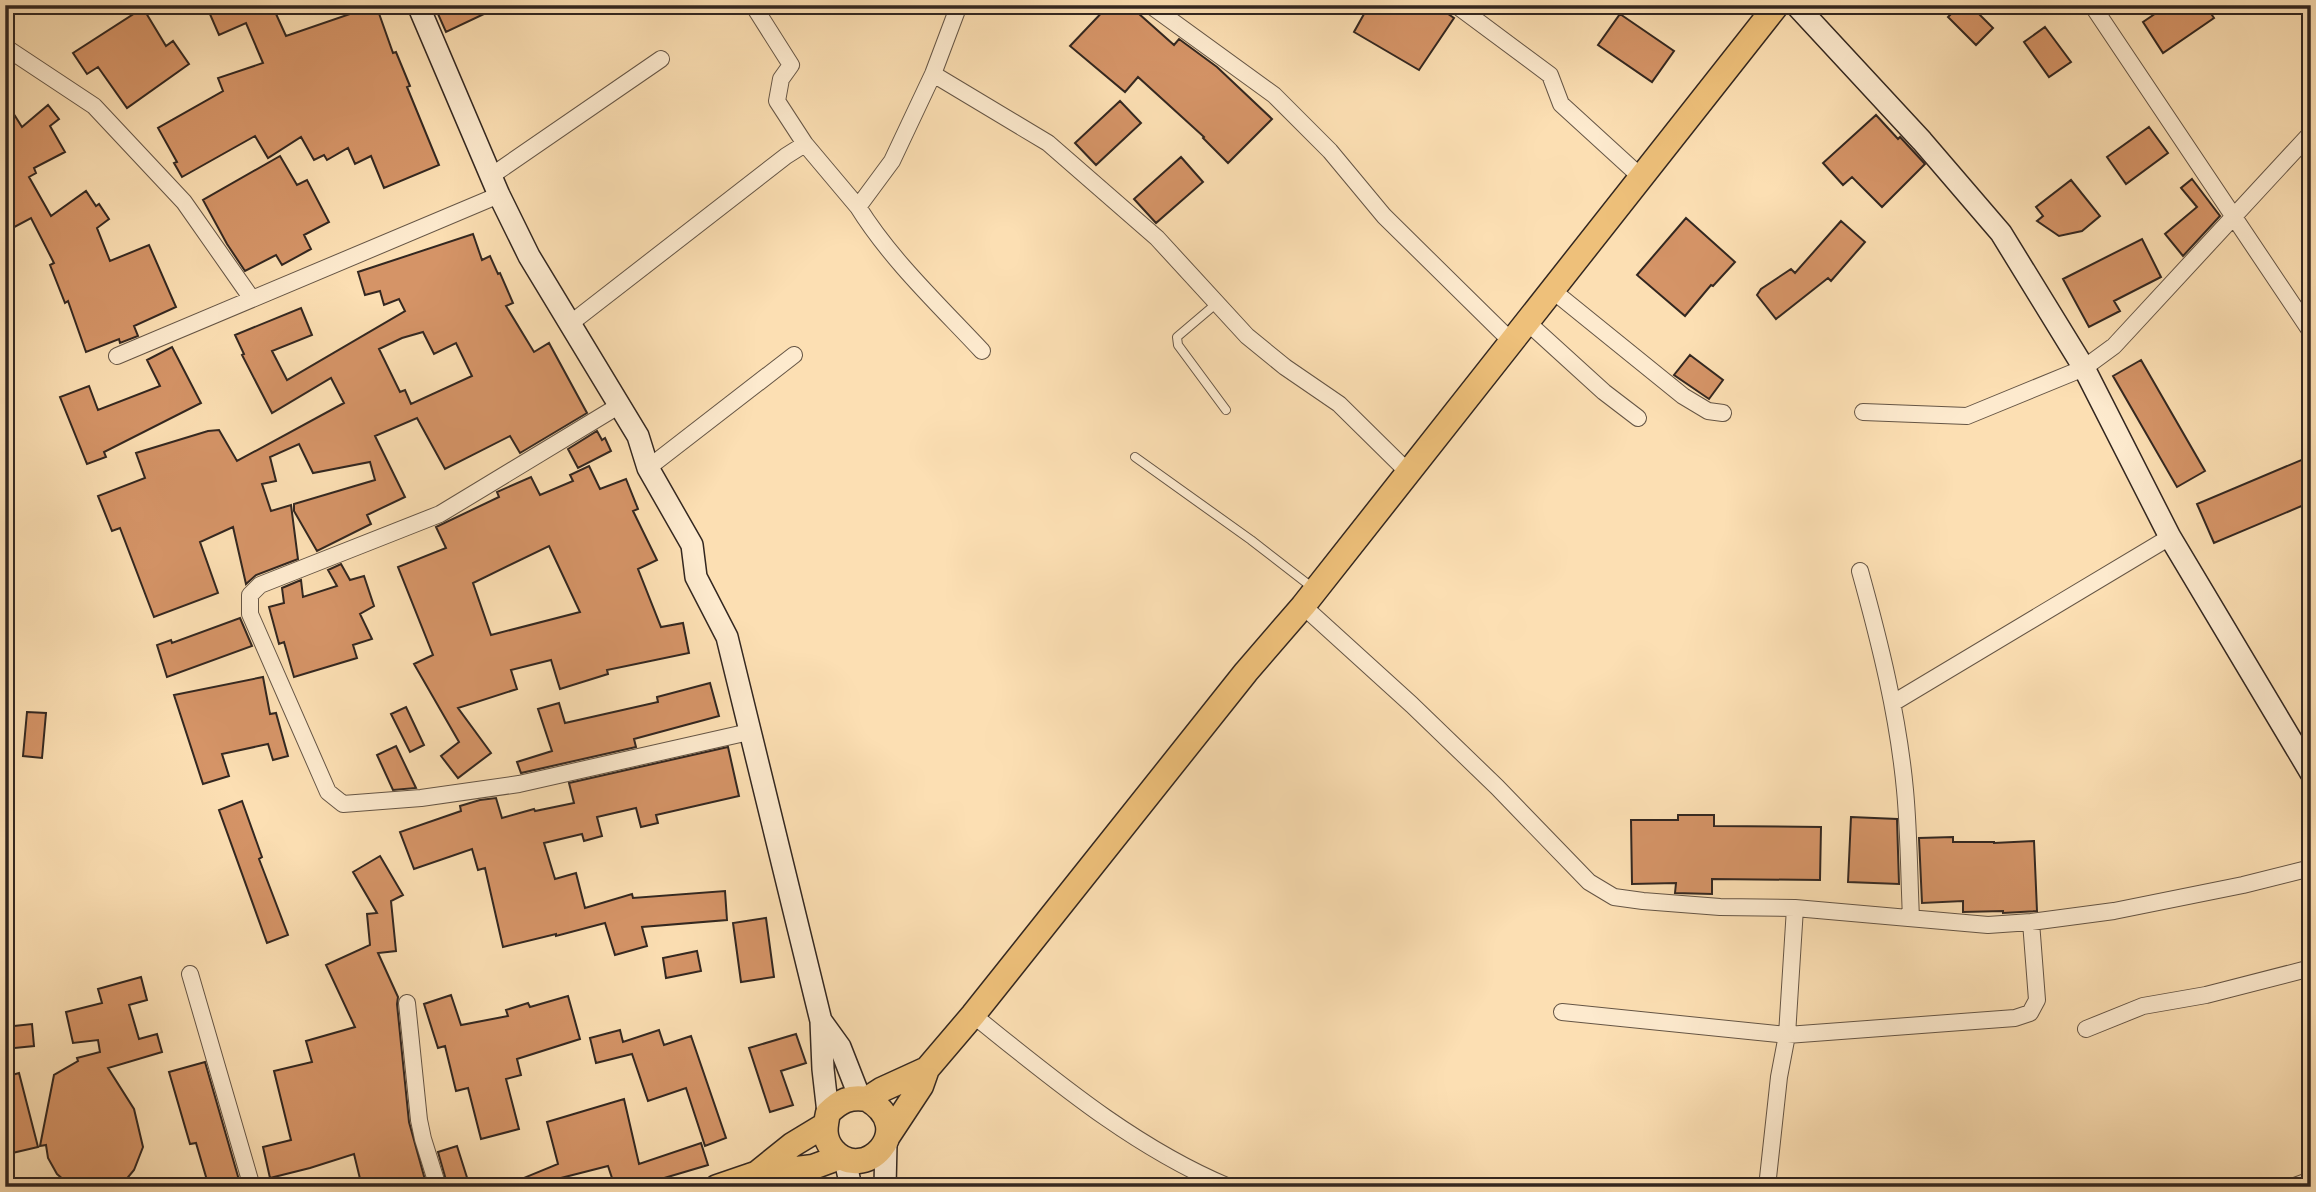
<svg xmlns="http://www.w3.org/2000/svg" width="2316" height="1192" viewBox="0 0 2316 1192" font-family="Cardo,serif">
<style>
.building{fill:#d59467;stroke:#332720;stroke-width:2;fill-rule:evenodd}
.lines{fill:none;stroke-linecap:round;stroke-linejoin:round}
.lane-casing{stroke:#655545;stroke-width:10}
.street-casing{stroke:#655545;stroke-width:18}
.secondary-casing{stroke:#332720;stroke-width:24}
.primary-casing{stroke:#332720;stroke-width:27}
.lane{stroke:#fdeace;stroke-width:8}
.street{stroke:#fdeace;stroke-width:16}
.secondary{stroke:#fdeace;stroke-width:21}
.primary{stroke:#eec07a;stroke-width:24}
</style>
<rect width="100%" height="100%" fill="#fcdfb3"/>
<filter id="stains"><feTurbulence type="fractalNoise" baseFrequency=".00286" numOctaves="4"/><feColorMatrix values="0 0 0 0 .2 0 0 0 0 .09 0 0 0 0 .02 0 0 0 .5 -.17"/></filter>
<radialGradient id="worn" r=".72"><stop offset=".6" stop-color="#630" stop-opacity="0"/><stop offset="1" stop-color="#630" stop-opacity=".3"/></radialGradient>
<path class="building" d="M206 5H272L286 36 376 5 393 53 396 52 410 86 407 87 439 165 384 188 371 156 355 164 348 148 327 160 324 155 314 160 301 137 268 158 255 136 182 177 174 163 177 162 158 128 223 91 218 78 263 63 246 23 219 35Z
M434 5H503L446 32Z
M1109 5H1129L1174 45 1179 39 1217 67 1272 119 1228 163 1203 138 1204 137 1138 77 1125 92 1070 46Z
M1369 5H1435L1454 18 1419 70 1354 32Z
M1960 5H1970L1993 28 1976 45 1948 17Z
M2168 5H2205L2214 18 2163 53 2143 22Z
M143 8 166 46 173 41 189 64 127 108 98 67 87 74 73 53Z
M1620 14 1674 51 1652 82 1598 45Z
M2045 27 2071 62 2049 77 2024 42Z
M5 100 22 127 48 105 59 119 50 126 65 152 34 168 36 173 29 177 51 216 86 191 96 206 99 204 109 219 97 228 110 261 149 245 176 307 134 326 138 336 120 343 119 339 86 352 68 301 65 303 50 265 54 263 31 218 5 232Z
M1120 101 1141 123 1096 165 1075 143Z
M1876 115 1898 139 1900 137 1925 164 1882 207 1852 177 1843 185 1823 163Z
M2149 127 2168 153 2126 184 2107 157Z
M280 156 297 185 307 180 329 222 304 235 311 249 282 265 276 255 245 271 227 244 203 200Z
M1181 157 1203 182 1156 223 1134 199Z
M2192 179 2220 216 2183 256 2165 234 2197 207 2181 188Z
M2071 180 2100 216 2082 231 2059 236 2037 221 2043 216 2036 207Z
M1686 218 1735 262 1713 286 1711 285 1685 316 1637 275Z
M1841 221 1865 242 1831 281 1828 278 1776 319 1757 295 1761 289 1791 269 1795 273Z
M473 234 482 260 490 256 498 274 500 273 513 303 506 306 534 352 549 343 587 413 520 453 510 436 445 469 417 418 375 436 405 497 367 515 371 524 317 551 294 511V504L375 480 370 462 313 473 299 444 270 457 276 481 262 484 271 511 291 505 298 559 256 575 246 584 233 527 200 542 218 593 154 617 120 528 112 531 98 496 145 478 136 453 208 431 219 430 237 461 344 403 331 378 272 413 242 355 244 354 235 335 301 308 312 335 272 351 287 380 405 311 399 299 384 305 380 291 365 295 358 272ZM423 332 434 354 456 343 472 376 411 404 405 390 400 392 379 349 402 338Z
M2142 239 2161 277 2114 301 2120 311 2089 327 2063 279Z
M172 347 201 403 104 452 106 457 87 464 60 397 89 386 98 410 160 386 147 360Z
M1690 355 1723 380 1709 399 1674 375Z
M2141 360 2205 471 2177 487 2113 376Z
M597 431 602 440 605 438 611 451 578 468 568 449Z
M2311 456V502L2214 543 2197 504Z
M589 466 600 489 626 479 638 509 633 511 657 560 638 569 661 627 683 623 689 653 607 670 608 674 560 689 551 660 511 670 517 689 458 708 491 753 458 778 441 756 459 742 414 664 433 655 398 567 446 548 436 527 499 497 497 492 531 477 540 495 573 481 570 475ZM549 546 580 612 491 635 473 583Z
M341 564 350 580 364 576 374 606 360 614 372 639 353 645 357 658 294 677 284 642 279 644 269 607 284 603 282 588 301 580 303 597 337 586 328 570Z
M240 618 252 646 167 677 157 645 171 640 172 643Z
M263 677 270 714 276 713 288 756 273 760 268 744 222 754 229 776 203 784 174 695Z
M710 683 719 716 634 739 636 747 521 773 517 762 552 751 538 709 559 703 565 723 658 702 657 697Z
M406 707 424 745 410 752 391 714Z
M27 712 46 713 42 758 23 756Z
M396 746 416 788 393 790 377 755Z
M728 747 739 796 656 815 658 823 641 827 636 808 597 817 602 836 584 841 582 834 544 843 555 879 576 873 585 908 632 894 633 898 725 891 727 920 642 927 647 946 615 955 605 923 556 936V934L503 947 485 868 478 870 472 849 414 869 400 832 461 811 460 806 480 800 496 798 502 818 534 809 535 811 574 803 569 783Z
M242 801 262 857 259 859 288 935 267 943 219 810Z
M1678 815H1714V826L1821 827 1820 880 1712 879V894L1675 893 1676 883 1632 884 1631 820H1678Z
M1851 817 1897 819 1899 884 1848 882Z
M1953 837V842H1994V843L2034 841 2037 911 2003 913V911L1963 912V901L1922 903 1919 838Z
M380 856 403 895 391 901 396 951 378 953 398 997 397 1004 409 1122 427 1187H362L354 1154 310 1168 270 1178 263 1147 291 1140 274 1071 312 1062 306 1041 355 1027 326 965 370 945 367 914 377 913 353 872Z
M766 918 774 977 741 982 733 923Z
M697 951 701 971 666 978 663 958Z
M141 977 147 1000 129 1005 139 1039 157 1034 162 1052 108 1068 134 1109 143 1147 134 1170 120 1187H72L57 1174 48 1158 46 1145 40 1146 54 1075 78 1061 77 1058 100 1052 98 1040 73 1043 66 1012 102 1003 98 989Z
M451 995 461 1025 508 1016 506 1010 528 1003 530 1007 568 996 580 1039 517 1059 521 1075 506 1079 519 1129 481 1139 468 1088 456 1091 445 1046 438 1048 424 1004Z
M32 1024 34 1046 5 1049V1027Z
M620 1030 623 1042 659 1030 664 1045 691 1036 726 1138 705 1146 686 1088 648 1101 632 1054 596 1063 590 1038Z
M796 1034 806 1063 781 1071 793 1105 770 1112 749 1048Z
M205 1062 241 1187H209L196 1143 190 1144 169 1072Z
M19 1073 38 1147 8 1154 5 1144V1077Z
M624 1099 639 1164 701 1143 708 1165 634 1187H615L608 1166 557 1179 560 1187H502L558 1164 547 1122Z
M457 1146 470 1187H448L438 1152Z"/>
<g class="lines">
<defs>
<path id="lane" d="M1217 303 1177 337 1178 345 1226 410
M1135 457 1251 540 1313 588"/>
<path id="street" d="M753 5 791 65 781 79 777 101 805 144
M1150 5 1274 95 1330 151 1384 216 1512 342
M1456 5 1550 75 1561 104 1642 178
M2092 5 2311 332
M5 47 94 106 184 202 252 299
M933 74 1048 143 1157 238 1247 336 1285 367 1339 404 1408 472
M491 176 661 59
M858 207C891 260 939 305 982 351
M1552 290 1683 396 1708 411 1723 413
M1527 322 1604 392 1638 418
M571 323 786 156 805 144 858 207 892 161 933 74 959 5
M117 356 499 195
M620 405 440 514 260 585 250 595V614L328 792 343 804 421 798 519 784 749 732
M1863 412 1967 416 2084 368 2114 346 2311 133
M648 468 794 355
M1860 571C1880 643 1898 715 1905 790 1909 832 1909 876 1911 918
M1303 606 1412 705 1497 787 1589 882 1614 897 1643 901 1720 907 1795 908 1988 925 2031 922 2114 911 2243 885 2311 868
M1893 703 2170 537
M190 974 252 1187
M407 1003 419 1120 423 1139 438 1187
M1562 1012 1787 1035 2015 1018 2030 1013 2037 1000 2031 922
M973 1015C1053 1079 1133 1147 1229 1187
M2086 1029 2143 1006 2206 995 2311 968
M1767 1187 1779 1077 1787 1035 1795 908
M2292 1187 2311 1180"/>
<path id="secondary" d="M418 5 499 195 529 256 638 436 648 468 692 545 696 577 727 637 821 1021 823 1069 828 1113
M1796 5 1922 141 2001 233 2084 368 2170 537 2311 773
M822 1022 840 1047 860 1098
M845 1160 851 1187
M885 1187 886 1143"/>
<path id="primary" d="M867 1099C919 1129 863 1185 833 1150 823 1138 825 1127 828 1113 840 1101 850 1096 867 1099L881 1090 927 1069
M888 1136 921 1086 927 1069 973 1015 1246 672 1303 606 1777 5
M756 1174 792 1145 825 1125
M717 1187 755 1174 813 1167 840 1157"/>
</defs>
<use href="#lane" class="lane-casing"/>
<use href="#street" class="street-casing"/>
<use href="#secondary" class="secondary-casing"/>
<use href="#primary" class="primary-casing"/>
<use href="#lane" class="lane"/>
<use href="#street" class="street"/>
<use href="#secondary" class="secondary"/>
<use href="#primary" class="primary"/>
</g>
<rect width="2316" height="1192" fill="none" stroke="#fcdfb3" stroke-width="28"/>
<rect x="7" y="7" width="2302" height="1178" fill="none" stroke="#332720" stroke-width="3.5"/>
<rect x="14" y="14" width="2288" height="1164" fill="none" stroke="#332720" stroke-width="2"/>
<rect width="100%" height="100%" filter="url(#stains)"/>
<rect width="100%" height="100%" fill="url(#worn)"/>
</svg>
